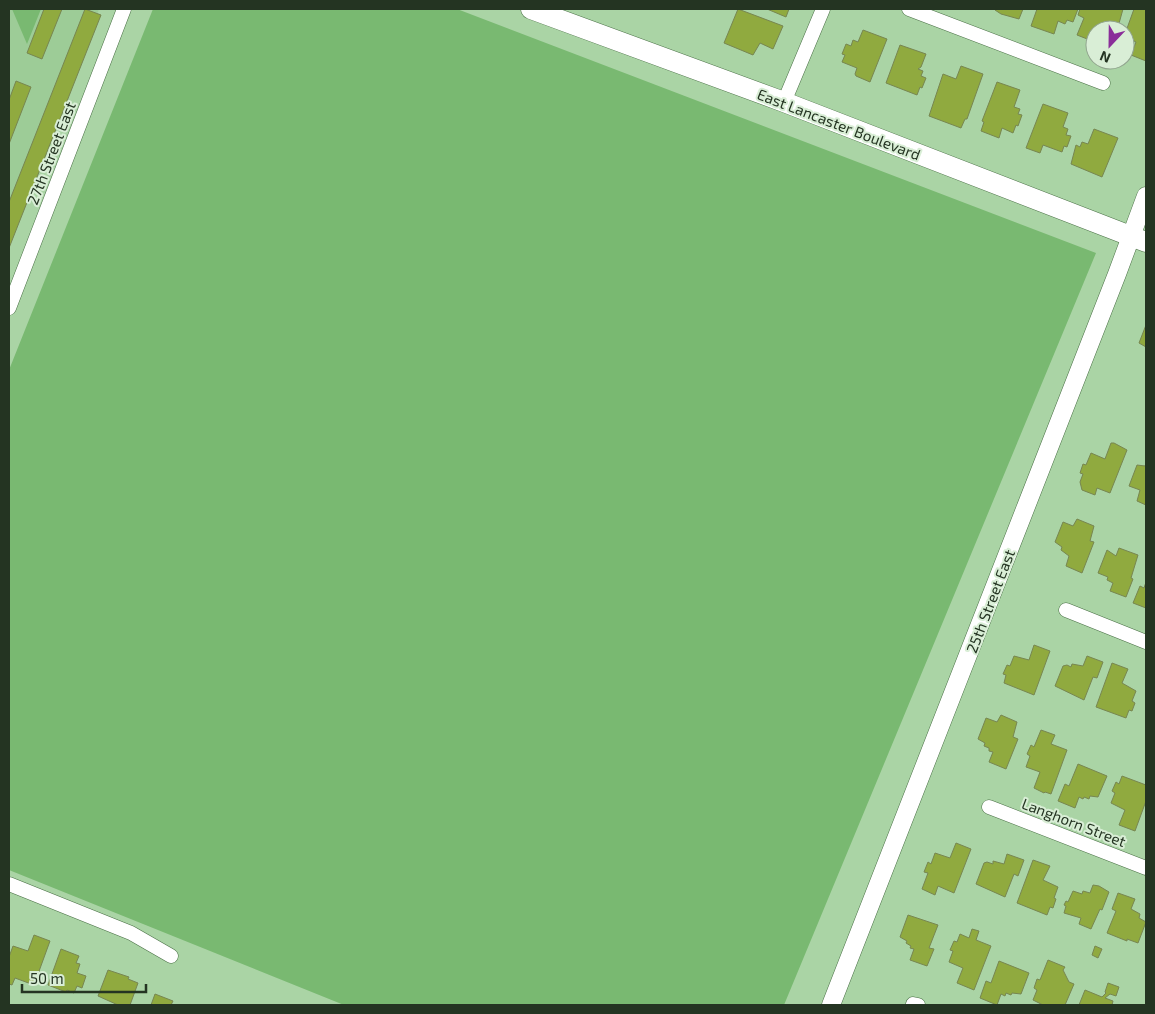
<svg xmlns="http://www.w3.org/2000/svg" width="1155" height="1014" viewBox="0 0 1155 1014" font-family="'Exo 2',sans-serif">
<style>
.built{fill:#9dcc97}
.green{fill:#79b971}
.building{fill:#90aa3f;stroke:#778651}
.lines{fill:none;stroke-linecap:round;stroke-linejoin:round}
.minor-casing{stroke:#4a7046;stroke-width:15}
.tertiary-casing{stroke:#4a7046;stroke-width:19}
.secondary-casing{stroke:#4a7046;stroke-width:21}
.minor{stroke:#fff;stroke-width:14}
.tertiary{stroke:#fff;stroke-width:18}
.secondary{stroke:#fff;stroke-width:20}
.labels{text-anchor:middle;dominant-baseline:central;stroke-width:4;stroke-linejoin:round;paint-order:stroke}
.street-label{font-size:15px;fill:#243422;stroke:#d9eed6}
</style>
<rect width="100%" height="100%" fill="#aad4a5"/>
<path class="built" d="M9 9H99L9 240Z"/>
<path class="green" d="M12 9H41L27 44Z
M153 9H457L1096 253 784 1005H344L9 870V370Z"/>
<path class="building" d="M44 9H62L42 59 27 53Z
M85 9 101 15 9 248V202Z
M738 9 783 26 773 49 760 43 753 55 724 43Z
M767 9H789L786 17Z
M995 9H1023L1019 19 1001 14 995 10Z
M1037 9H1078L1073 22 1067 20 1065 24 1058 21 1054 34 1031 26Z
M1080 9H1123L1118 27 1114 25 1113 30 1109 29 1108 30H1095V42L1077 35 1084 18 1078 15Z
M1134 9H1146V61L1131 55 1136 42 1130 39 1131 37 1125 34Z
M863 30 887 39 870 82 856 76 855 74 857 68 842 62 845 55 842 54 846 44 851 46 853 40 858 42Z
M900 45 926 54 921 67 918 69 923 71 921 76 926 78 922 88 920 87 917 95 886 83Z
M961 66 983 74 967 119H965L961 128 929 116 943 74 956 79Z
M16 81 31 87 9 144V100Z
M997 82 1020 90 1014 107 1020 109 1018 114 1022 115 1018 126 1016 125 1013 133 1002 128 999 138 981 131 984 122 982 121Z
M1043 104 1068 113 1063 127 1068 129 1066 135 1071 136 1067 147 1064 146 1062 152 1043 145 1040 153 1026 148Z
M1094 129 1118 138 1102 177 1071 164 1076 145 1080 147 1082 142 1088 144Z
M1146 325V347L1139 343Z
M1111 443H1114L1127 450 1110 493 1097 488 1095 495 1082 490 1080 482 1083 474 1080 473 1083 464 1086 465 1091 453 1105 459Z
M1146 464V505L1137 501 1140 490 1129 486 1137 465 1145 466Z
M1077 519 1094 526 1090 541 1094 542 1082 573 1066 566 1069 556 1061 550 1062 547 1055 542 1063 522 1073 526Z
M1119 548 1138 555 1131 578 1133 579 1126 597 1110 591 1113 583 1107 580 1108 577 1098 573 1107 550 1116 556Z
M1146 582V608L1133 603 1140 586 1144 588Z
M1034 645 1050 651 1034 695 1004 683 1006 675 1003 674 1007 665 1010 666 1014 656 1029 660Z
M1087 656 1103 662 1097 678 1093 677 1084 700 1055 686 1063 666 1067 665 1071 667 1072 664 1083 666Z
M1112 663 1128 669 1122 683 1136 691 1132 701 1135 703 1132 711 1129 710 1126 718 1096 707Z
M1001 715 1017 722 1013 737 1018 739 1006 769 989 762 993 752 989 751V748L984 746 985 743 978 739 986 718 997 722Z
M1041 730 1055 735 1051 744 1067 750 1051 794 1045 792 1044 793 1034 788 1040 772 1026 767 1030 756 1027 754 1031 745 1034 747Z
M1078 764 1107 776 1098 797 1090 796 1089 799 1084 797 1083 799 1079 797 1075 808 1058 801 1065 784 1069 786Z
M1122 776 1146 785V801L1135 831 1119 825 1125 810 1111 803 1115 793 1112 791 1116 782 1119 784Z
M956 843 971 849 954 893 938 886 935 895 922 889 928 873 924 872 928 862 931 864 935 853 950 858Z
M1007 854 1024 860 1018 876 1014 874 1005 897 976 884 984 863 987 862 993 864V861L1004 864Z
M1033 860 1050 866 1043 880 1058 887 1054 898 1056 899 1053 908 1050 907 1047 915 1017 903Z
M1093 885 1099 886 1109 892 1102 910 1100 909 1091 929 1079 924 1081 918 1064 913 1066 906 1064 905 1066 901 1068 902 1073 891 1082 894 1083 891 1090 893Z
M1118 893 1135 899 1131 909 1140 914 1139 918 1146 922 1138 943 1127 939V941L1107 933 1116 911 1112 909Z
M908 915 938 925 929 948 934 949 927 966 910 960 914 949 910 948 911 946 906 943 907 941 900 937Z
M972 929 979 931 976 940 991 946 974 990 957 983 963 968 949 962 953 951 950 950 954 941 957 942 960 934 969 938Z
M34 935 50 941 34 985 15 978 12 985 9 984V957L13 946 28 951Z
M1095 946 1102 949 1098 958 1092 955Z
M61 949 79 956 76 963 80 964 77 973 86 976 82 988 77 986 74 993 67 990 66 992 48 985Z
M1048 960 1065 967 1063 970 1069 982 1074 984 1065 1005H1043L1033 1000 1037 990 1034 988 1037 979 1040 980Z
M999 961 1029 973 1021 994 1012 993 1011 995 1006 993 1005 996 1001 994 997 1005 980 998 986 981 991 983Z
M108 970 129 977 128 979 138 983 130 1005H118L98 996Z
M1108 983 1119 987 1116 996 1110 994 1105 998 1113 1001 1112 1005H1079L1085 990 1102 997 1106 993 1105 992Z
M155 994 173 1001 171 1005H151Z"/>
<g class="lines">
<defs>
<path id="minor" d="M909 9 1103 83
M784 102 823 9
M9 308 124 9
M1066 610 1146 642
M989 807 1146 868
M9 884 131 933 171 956
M913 1004 918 1005"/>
<path id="tertiary" d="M831 1005 1117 274 1146 196"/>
<path id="secondary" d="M531 9 784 102 1146 242"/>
</defs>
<use href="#minor" class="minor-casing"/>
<use href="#tertiary" class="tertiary-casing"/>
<use href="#secondary" class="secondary-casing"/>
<use href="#minor" class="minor"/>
<use href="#tertiary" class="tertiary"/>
<use href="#secondary" class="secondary"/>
</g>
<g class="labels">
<g class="street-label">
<text transform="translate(839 124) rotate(21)">East Lancaster Boulevard</text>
<text transform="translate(51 153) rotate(-69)">27th Street East</text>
<text transform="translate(990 601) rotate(-69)">25th Street East</text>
<text transform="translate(1074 822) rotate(21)">Langhorn Street</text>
</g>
</g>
<rect width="1155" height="1014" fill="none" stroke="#243422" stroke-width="20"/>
<g transform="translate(1110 45) rotate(202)"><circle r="24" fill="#d9eed6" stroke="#91a48e"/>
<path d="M0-4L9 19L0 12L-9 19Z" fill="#8a2e99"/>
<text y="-8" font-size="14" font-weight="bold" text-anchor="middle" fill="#243422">N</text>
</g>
<path d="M22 984v8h124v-8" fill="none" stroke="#243422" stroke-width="2.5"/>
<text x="30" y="984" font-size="15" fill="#243422" stroke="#d9eed6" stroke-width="4" paint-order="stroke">50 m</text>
</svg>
